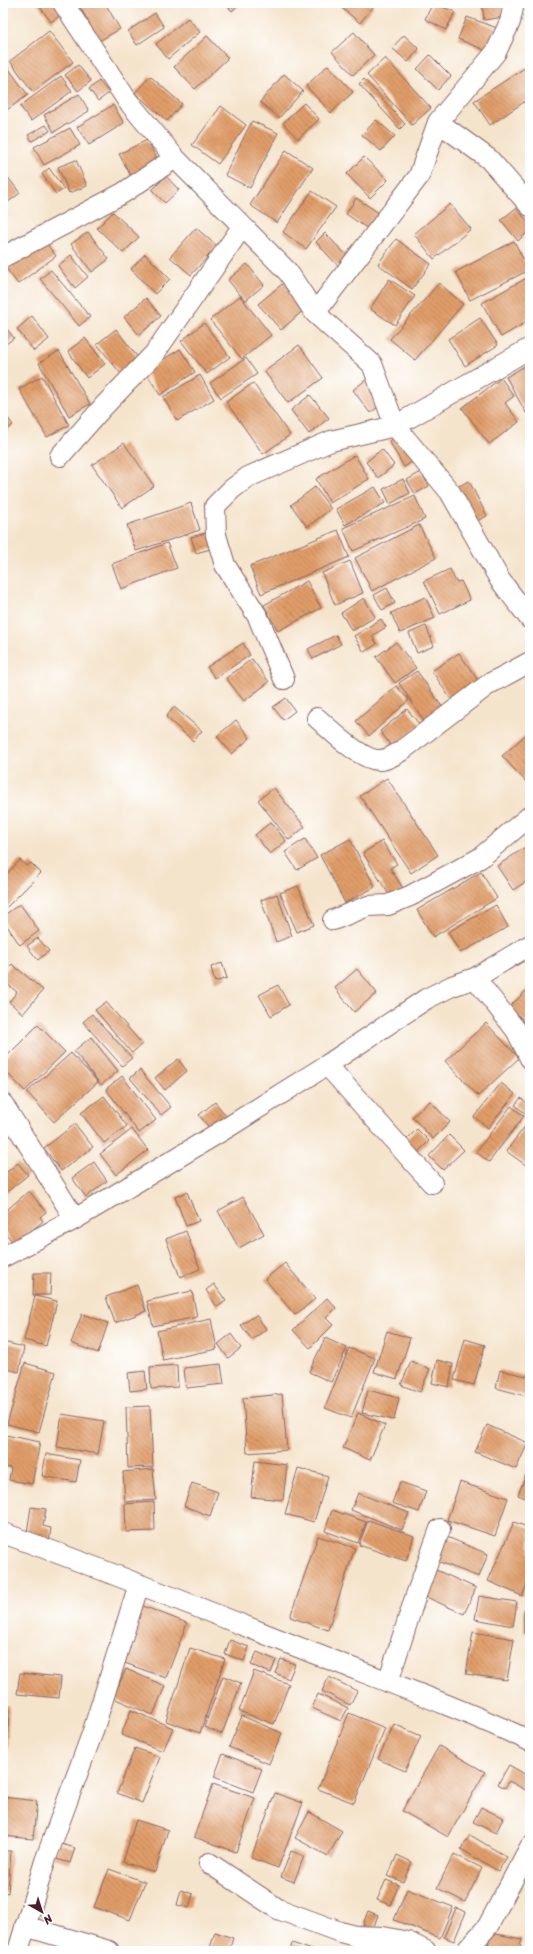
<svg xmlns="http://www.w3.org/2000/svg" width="533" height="1954" viewBox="0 0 533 1954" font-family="Sriracha,sans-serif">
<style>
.building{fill:url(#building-back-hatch)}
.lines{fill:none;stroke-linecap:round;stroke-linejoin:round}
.minor-casing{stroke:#866463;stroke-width:22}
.minor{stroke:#fff;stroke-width:20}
</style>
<defs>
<pattern id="building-back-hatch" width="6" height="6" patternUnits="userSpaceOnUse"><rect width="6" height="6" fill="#e09d69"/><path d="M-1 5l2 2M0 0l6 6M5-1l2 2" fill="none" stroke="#b87f57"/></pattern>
</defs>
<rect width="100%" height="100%" fill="#fff"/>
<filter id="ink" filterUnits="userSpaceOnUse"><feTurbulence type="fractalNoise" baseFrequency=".025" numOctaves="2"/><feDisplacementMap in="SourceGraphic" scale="8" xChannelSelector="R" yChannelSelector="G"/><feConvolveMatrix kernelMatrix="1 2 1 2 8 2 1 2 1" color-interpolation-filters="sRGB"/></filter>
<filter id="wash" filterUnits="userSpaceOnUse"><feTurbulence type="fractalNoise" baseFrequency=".012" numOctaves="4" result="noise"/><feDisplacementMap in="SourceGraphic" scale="16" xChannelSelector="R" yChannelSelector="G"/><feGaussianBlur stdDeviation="0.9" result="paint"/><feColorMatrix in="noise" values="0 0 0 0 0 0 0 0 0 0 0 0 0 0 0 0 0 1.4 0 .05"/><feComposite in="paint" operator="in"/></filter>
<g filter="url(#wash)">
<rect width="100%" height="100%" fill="#f5e4cc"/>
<g id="blocks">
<path class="building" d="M37 3H56L63 13 51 22Z
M87 3H105L120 29 99 41 80 7Z
M224 3H241L232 11Z
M336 3H369L373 7 360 23Z
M433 3 455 12 446 30 425 19Z
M482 3H502L504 17 484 20Z
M155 13 164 27 137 45 128 31Z
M467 17 497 28 487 51 458 39Z
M188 18 200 32 168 59 156 44Z
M49 31 73 62 33 92 10 61Z
M354 32 374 55 353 75 332 52Z
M404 35 419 49 408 62 392 48Z
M207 36 228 58 195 89 174 67Z
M430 55 451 76 438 90 417 69Z
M385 58 431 108 412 125 367 75Z
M6 65 28 95 4 112 3 66Z
M78 65 91 81 78 91 65 75Z
M328 65 353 92 331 113 306 86Z
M526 67 530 73V98L490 125 474 101Z
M284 74 303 91 279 118 260 102Z
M61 76 72 91 31 121 20 106Z
M150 76 182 104 167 121 135 93Z
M364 79 405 124 400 129 359 84Z
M99 81 109 93 98 101 89 89Z
M79 94 89 111 54 132 44 115Z
M304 103 319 119 298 139 283 123Z
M113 105 124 123 89 145 77 127Z
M221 106 246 125 218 164 192 145Z
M376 120 395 136 381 151 362 135Z
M252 121 278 133 250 188 225 175Z
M46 125 50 131 32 141 28 135Z
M70 128 80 145 44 165 34 147Z
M147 140 159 162 131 176 119 154Z
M286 150 313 168 277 223 250 205Z
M364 157 388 180 370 198 347 174Z
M76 160 87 186 69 193 58 167Z
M49 168 64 189 56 194 42 174Z
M3 171 20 193 3 206Z
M166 176 179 190 165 203 152 190Z
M312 191 336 207 306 249 283 232Z
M356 198 382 215 371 231 346 214Z
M450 204 471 229 434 259 414 234Z
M516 208 530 224V230L518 241 501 220Z
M113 212 139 237 123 253 97 228Z
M196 228 217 246 191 275 170 257Z
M88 232 109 259 92 272 71 244Z
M325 233 349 258 339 267 316 242Z
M43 239 56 256 18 284 6 268Z
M396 239 431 264 412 289 378 264Z
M514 241 529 270 470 300 456 272Z
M145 254 170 279 155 294 131 269Z
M71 255 88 277 75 288 58 266Z
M247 264 264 285 245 301 228 280Z
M51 270 90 317 79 326 40 279Z
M294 274 316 299 281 330 258 304Z
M530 276V320L501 337 482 303Z
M389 279 415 296 395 325 370 309Z
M439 283 463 304 415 360 390 339Z
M240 296 271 335 242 359 210 320Z
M146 298 161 316 139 335 124 317Z
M32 316 49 339 34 351 17 329Z
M480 318 498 345 465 366 448 339Z
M204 323 230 357 207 374 181 341Z
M3 324 14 338 3 346Z
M116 329 139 359 121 374 97 344Z
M85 338 105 364 87 378 68 351Z
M299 345 323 378 288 403 264 371Z
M180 349 195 372 160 395 145 371Z
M59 351 90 404 69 416 39 363Z
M246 358 257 374 221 398 210 383Z
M530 363V411L526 413 506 377Z
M200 375 214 399 177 421 163 397Z
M42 376 69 425 47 437 19 389Z
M501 378 514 396 505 403 519 422 489 444 462 408Z
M367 379 385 402 370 413 353 390Z
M253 383 290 435 263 454 226 402Z
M310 395 329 418 309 434 291 410Z
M3 412 13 425 3 433Z
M402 434 417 459 404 467 389 441Z
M124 443 154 486 122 508 92 465Z
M382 449 394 465 378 478 366 462Z
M355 455 369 479 330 503 316 479Z
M421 472 429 486 415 494 407 480Z
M403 479 410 493 390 504 383 489Z
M469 481 487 516 475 522 457 487Z
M315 487 331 509 307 527 291 505Z
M375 487 385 503 345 525 336 509Z
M415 496 425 519 353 551 343 528Z
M191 503 200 530 136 551 127 525Z
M419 525 436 558 372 591 355 558Z
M338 530 349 557 261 594 250 566Z
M209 532 214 548 196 553 191 537Z
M167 543 177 568 121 589 112 564Z
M350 561 363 593 335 605 322 573Z
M450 569 456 582 461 581 470 600 440 614 424 581Z
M307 581 321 608 278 631 264 605Z
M387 588 395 603 382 610 374 595Z
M425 597 435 618 400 633 391 613Z
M364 598 375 617 352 631 341 613Z
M381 619 386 627 372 636 377 644 364 652 354 636Z
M426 626 434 646 417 653 409 633Z
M336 635 341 644 313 659 308 649Z
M396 642 416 668 395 683 376 657Z
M243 643 250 655 215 678 207 667Z
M459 653 479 682 452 701 432 671Z
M252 659 269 682 244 701 226 678Z
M417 671 445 711 426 724 399 683Z
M396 686 409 700 369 736 356 721Z
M286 698 295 711 283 720 273 707Z
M174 707 202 731 193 741 166 717Z
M407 709 420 725 393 748 380 731Z
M236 720 250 738 232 754 217 736Z
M530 731V779L526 782 502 756Z
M387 778 438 855 411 873 360 796Z
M274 788 305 827 289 840 258 800Z
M271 822 286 841 270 854 255 835Z
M305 839 317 858 297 870 285 852Z
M350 839 375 887 345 903 320 855Z
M382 841 397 864 390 868 404 890 391 898 363 853Z
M530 844V879L513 890 497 866Z
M20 860 27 866 31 863 41 873 3 911V878Z
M481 872 497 898 433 937 417 910Z
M298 886 314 925 297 932 280 893Z
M277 894 292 936 276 942 261 900Z
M20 904 39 931 20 945 3 920V916Z
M496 905 508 927 460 953 448 932Z
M38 938 49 951 38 960 27 946Z
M222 963 227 978 215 982 211 967Z
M12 964 43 990 23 1014 9 1002 17 992 3 981V974Z
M357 969 377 993 354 1012 335 988Z
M278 985 289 1005 271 1016 259 995Z
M530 987V1028L510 1006Z
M106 1002 142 1044 132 1053 95 1010Z
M92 1014 132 1058 122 1066 83 1022Z
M486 1023 519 1058 478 1096 445 1061Z
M38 1025 65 1052 25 1091 3 1069V1060Z
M91 1037 118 1071 101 1085 74 1051Z
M71 1053 98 1082 54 1122 27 1092Z
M178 1059 187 1071 165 1090 155 1078Z
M140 1070 171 1107 161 1115 130 1078Z
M122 1076 156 1120 139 1133 106 1089Z
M501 1083 515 1094 488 1128 474 1117Z
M104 1096 127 1126 104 1143 81 1113Z
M521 1098 530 1106V1110L526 1114 515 1105Z
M430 1101 450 1122 433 1139 412 1117Z
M215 1102 227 1117 211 1130 199 1115Z
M511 1106 524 1116 489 1162 476 1152Z
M530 1120V1162L527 1166 506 1151Z
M75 1124 93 1147 61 1171 44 1148Z
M132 1129 148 1150 116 1175 100 1154Z
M417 1129 429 1141 415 1155 403 1143Z
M449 1135 464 1150 443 1170 429 1156Z
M94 1162 107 1181 86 1197 72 1178Z
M18 1163 28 1175 3 1195V1175Z
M29 1191 46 1212 40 1217 43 1221 15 1245 3 1230V1213Z
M187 1192 199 1221 186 1226 175 1197Z
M243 1197 264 1234 239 1248 218 1211Z
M186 1231 200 1269 180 1277 166 1239Z
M285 1263 315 1299 295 1315 265 1279Z
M34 1273H51L50 1295H33Z
M214 1284 226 1301 217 1307 206 1290Z
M137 1285 146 1311 115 1323 106 1297Z
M192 1291 197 1317 153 1326 147 1301Z
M35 1296 57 1301 46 1346 24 1340Z
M327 1298 336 1308 326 1318 333 1325 310 1348 293 1330Z
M82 1314 108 1323 98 1353 71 1343Z
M256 1315 266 1329 252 1340 241 1325Z
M211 1319 217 1349 163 1360 157 1331Z
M387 1331 410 1338 397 1379 374 1372Z
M231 1334 241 1348 228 1358 218 1344Z
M325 1338 347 1348 331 1382 309 1372Z
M465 1339 485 1345 474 1385 454 1380Z
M3 1342 24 1347 19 1372 3 1368Z
M349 1348 375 1358 351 1418 325 1408Z
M437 1360 453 1364 449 1387 432 1383Z
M411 1361 430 1369 420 1392 401 1385Z
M25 1363 56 1372 39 1432 7 1424Z
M221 1364 224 1384 186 1388 184 1368Z
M177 1365 178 1387 151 1389 150 1367Z
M500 1370 530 1377V1397L496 1388Z
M145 1371 147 1389 130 1391 128 1373Z
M368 1390 399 1398 394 1420 362 1413Z
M282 1394 287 1450 247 1453 243 1398Z
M150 1406 153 1467 128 1468 126 1407Z
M358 1413 385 1425 370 1460 343 1448Z
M62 1414 104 1421 98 1454 57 1447Z
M487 1425 528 1443 516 1469 475 1452Z
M6 1435 40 1442 32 1484 9 1480 11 1468 3 1467Z
M46 1454 80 1460 76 1482 42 1476Z
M255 1461 287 1465 283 1500 251 1497Z
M530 1464V1500L518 1495Z
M298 1468 328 1476 314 1522 285 1514Z
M153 1469 156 1500 125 1502 123 1472Z
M400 1482 426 1491 419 1512 392 1503Z
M460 1482 508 1498 495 1536 447 1520Z
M192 1483 218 1492 210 1516 184 1506Z
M358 1493 409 1513 402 1530 351 1510Z
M154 1502 155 1531 126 1532 125 1504Z
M31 1507 46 1509 43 1526 51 1528 49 1543 26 1539Z
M332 1510 366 1522 358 1543 325 1531Z
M368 1520 414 1536 406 1561 359 1545Z
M514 1522 530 1528V1578L522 1596 488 1581Z
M318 1536 355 1548 328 1630 290 1617Z
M447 1537 488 1554 479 1577 437 1561Z
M436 1570 476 1588 464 1614 424 1596Z
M479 1596 517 1602 513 1626 475 1619Z
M143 1606 187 1623 166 1678 122 1662Z
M524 1609H530V1633H524Z
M473 1632 514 1639 507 1680 466 1674Z
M230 1640 249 1647 244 1661 225 1654Z
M190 1648 225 1659 200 1733 166 1721Z
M257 1652 276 1660 271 1673 251 1665Z
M281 1659 295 1664 289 1679 275 1673Z
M126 1669 165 1686 153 1715 113 1698Z
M254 1671 289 1684 274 1724 239 1711Z
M20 1673 61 1677 59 1698 17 1694Z
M223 1676 241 1683 222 1734 204 1727Z
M329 1677 357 1691 350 1705 322 1691Z
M318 1694 348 1708 341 1721 312 1708Z
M3 1706H9L7 1750H3Z
M131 1710 173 1728 163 1751 121 1735Z
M349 1713 385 1728 354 1803 318 1789Z
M242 1716 282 1733 269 1764 229 1747Z
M394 1724 421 1736 405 1771 378 1759Z
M439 1746 485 1772 448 1837 402 1811Z
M135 1748 160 1757 142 1803 117 1793Z
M223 1754 262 1769 253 1792 214 1777Z
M509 1765 530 1777V1785L527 1791 509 1781 505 1788 498 1784Z
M213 1784 255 1798 236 1852 194 1837Z
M275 1793 303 1803 278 1868 251 1858Z
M3 1797 37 1801 33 1839 3 1836Z
M481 1807 503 1818 496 1833 473 1822Z
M309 1812 342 1831 328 1856 295 1838Z
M136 1820 168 1830 155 1872 123 1862Z
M470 1835 507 1857 498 1871 461 1849Z
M58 1843 75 1848 70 1863 53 1858Z
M3 1851H11L8 1893 3 1892Z
M291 1851 304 1856 294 1882 281 1877Z
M454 1854 482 1868 465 1902 437 1888Z
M397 1855 412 1862 403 1882 388 1876Z
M109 1869 145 1882 130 1920 94 1907Z
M386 1880 399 1885 390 1905 377 1900Z
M407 1889 453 1907 440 1938 394 1920Z
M181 1890 193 1894 189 1908 177 1905Z
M456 1908 466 1912 454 1941 444 1937Z
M368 1911 378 1915 373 1929 363 1924Z
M215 1932 233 1938 229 1951H209Z
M491 1933 522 1939 519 1951H487Z
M292 1943 315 1951H290Z"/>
</g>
</g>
<g filter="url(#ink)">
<use href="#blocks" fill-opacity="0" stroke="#866463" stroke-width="1"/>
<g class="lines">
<defs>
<path id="minor" d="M63 3 127 100 175 158 288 272 315 313 372 364 395 426 450 492 500 580 530 619
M438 122 489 159 530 206
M3 257 123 193 175 158
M315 313 419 176 438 122 496 52 510 22 514 3
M60 456 103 407 154 354 242 227
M284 679 258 617 225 565 216 535 215 506 232 489 248 477 331 441 395 426 530 348
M317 718C331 730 362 762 381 760 389 759 395 755 401 751L489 684 530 662
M333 920 368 906 388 905 410 896 480 858 530 816
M475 978 516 1030 530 1058
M327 1065 432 1183
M3 1104 75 1219
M3 1257 75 1219 230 1126 327 1065 426 999 452 986 475 978 530 945
M3 1533C106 1570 207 1611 308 1651 382 1680 458 1707 530 1741
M388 1682 415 1598 440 1529
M209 1863 278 1909 340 1932 356 1936 383 1937 408 1942 426 1951
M25 1926 109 1951
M18 1951 45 1861 92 1734 139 1584
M466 1951 488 1926 530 1847"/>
</defs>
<use href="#minor" class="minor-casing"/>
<use href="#minor" class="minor"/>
</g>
</g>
<rect width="533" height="1954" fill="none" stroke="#fff" stroke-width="16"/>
<g transform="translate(42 1912) rotate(141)" stroke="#ffffff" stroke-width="3" paint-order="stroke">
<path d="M0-3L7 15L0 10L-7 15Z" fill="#4a1f2b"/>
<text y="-6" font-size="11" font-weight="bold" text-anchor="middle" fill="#4a1f2b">N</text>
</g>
</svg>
